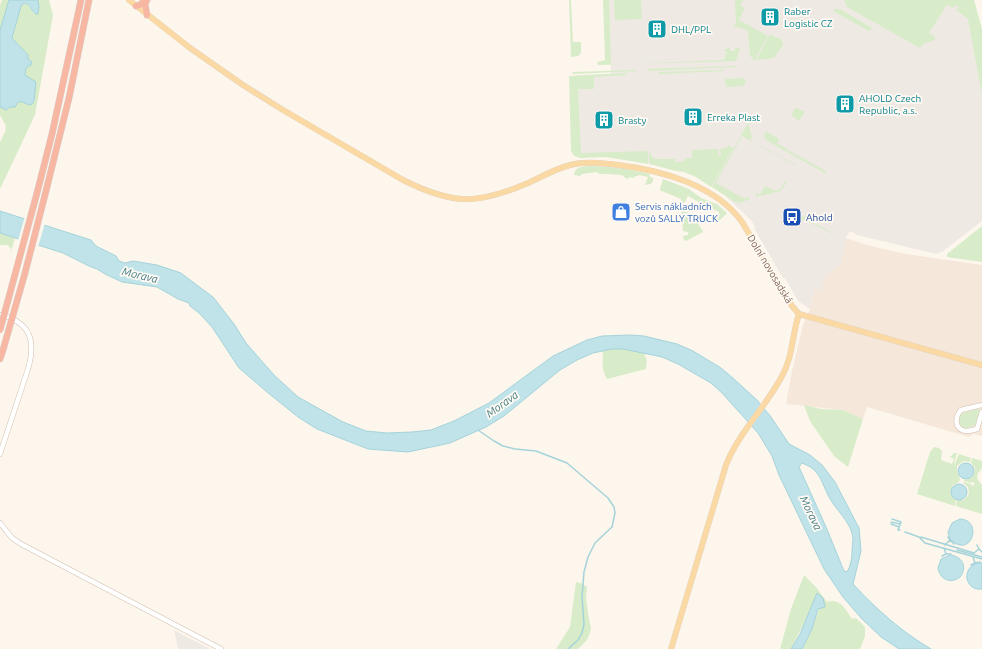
<svg xmlns="http://www.w3.org/2000/svg" width="982" height="649" viewBox="0 0 982 649" font-family="Ubuntu,sans-serif">
<style>
.residential{fill:#f5e8da}
.industrial{fill:#efe9e4}
.green{fill:#d8ecc9}
.water{fill:#bfe3e8;stroke:#a5d3da;fill-rule:evenodd}
.pier{fill:#fdf6ec}
.lines{fill:none;stroke-linecap:round;stroke-linejoin:round}
.stream{stroke:#a5d3da;stroke-width:1.5}
.minor-casing{stroke:#d1beb0;stroke-width:5.5}
.major-casing{stroke:#dad1cd;stroke-width:6}
.highway-casing{stroke:#dad1cd;stroke-width:7}
.minor{stroke:#fff;stroke-width:4.5}
.major{stroke:#fbd9a5;stroke-width:5.5}
.highway{stroke:#f7b7a3;stroke-width:6}
.highway-bridge-casing{stroke:#dad1cd;stroke-width:7;stroke-linecap:butt}
.highway-bridge{stroke:#f7b7a3;stroke-width:6}
.labels{text-anchor:middle;dominant-baseline:central;stroke-width:3.5;stroke-linejoin:round;paint-order:stroke}
.culture-label{font-size:10px;fill:#0d838f;stroke:#fffaf3;text-anchor:start}
.shop-label{font-size:10px;fill:#366cbe;stroke:#fffaf3;text-anchor:start}
.transit-label{font-size:10px;fill:#164399;stroke:#fffaf3;text-anchor:start}
.street-label{font-size:10px;fill:#7a5c4d;stroke:#fffaf3}
.water-label{font-size:11px;font-style:italic;fill:#437c86;stroke:#fffaf3}
</style>
<rect width="100%" height="100%" fill="#fdf6ec"/>
<path class="residential" d="M846 238 867 245 906 254 982 265V436L974 434 969 437 867 407 863 419 843 410 786 404 792 371 803 325 810 309 815 289 825 277 840 265Z"/>
<path class="industrial" d="M608 0H966L982 68V221L942 252 936 254 857 235 850 231 846 238 840 265 825 277 821 291 815 289 810 309 798 301 785 278H783L754 228 755 227 752 221 723 194 697 176 684 171 629 159 579 155 576 75 611 74Z
M174 630 210 649H178Z"/>
<path class="green" d="M2 0H9L0 30V5Z
M38 0H49L53 15 35 115 0 189V142L5 132 6 126 0 115V107L6 110 10 107H15L18 102H23L26 68 28 55 12 38 21 6 24 3H27L33 13 36 14 39 7Z
M569 0H571L573 42H581V53L578 56 571 57V56Z
M603 0H609L611 65 721 60 725 59V54H727V51H723L724 50 730 47V51H735V48H740L736 61 598 65 597 62 605 60Z
M614 0H641L642 19 615 20Z
M735 0H743L740 6 745 8 739 20 768 36 757 55V60L752 59 750 55 748 31C743 26 737 29 733 25L736 24Z
M844 0H974L982 29V95L968 19 955 9H958L959 7 956 5 954 8 947 5 929 33 935 37V40L923 44 920 48 847 7Z
M835 9H840L872 28 869 31 833 11Z
M770 34 782 40 783 45 774 58 758 60V56Z
M736 66 737 67 647 71 649 69Z
M635 70 638 71 572 74 573 72Z
M724 70V71L659 74V72Z
M626 73V75L594 77V89H578L581 153 648 151V164L606 157 580 158 574 156 571 151 569 76Z
M743 78 746 82 744 86 726 87 725 79Z
M795 108H797L805 112 799 121 791 115Z
M748 123 752 137 750 140 796 165V166L742 136 716 183 745 199 747 197 751 199 739 203 735 202 712 187Z
M766 131 779 139 777 143 787 149 786 152 766 140 764 136Z
M728 145 733 148 711 187 696 177 684 172 676 171 649 164V151L652 157 655 159H675V162L685 161V158H692V150L719 149 718 155H721L720 149 727 148Z
M788 150 826 171 825 173 787 152Z
M589 166C609 166 630 169 650 174L649 176 653 178V181L651 184 645 185 648 177 639 175 638 176H635L634 178 630 177 627 179 622 175C615 175 611 174 605 174V173L604 174H599L597 172 582 174 580 176 574 175C575 166 582 167 589 166Z
M663 179 689 189 701 198 717 204 727 213 719 221V222L718 221 719 212 706 206 688 196 684 204 681 203V199L662 191 661 192 660 189Z
M785 181 787 182 781 191 755 197 757 193 760 195 765 186 776 191 777 189 780 190Z
M681 209C690 212 698 223 703 231V232L686 241 684 240 683 236 688 235V232L683 231Z
M806 216 814 223 833 233V234L805 220 790 221 789 219Z
M982 226V262L947 257V254Z
M0 233 15 238 10 255 11 249 8 245H0Z
M612 349H623L644 353 647 360 646 369 607 379C601 370 603 361 603 351Z
M804 405 821 409 843 410 863 419 848 467 834 456 810 421Z
M977 409 980 410 976 424C971 428 965 430 960 426L958 419 960 414Z
M934 447 939 448 942 451 941 460 952 464 954 459 950 457 954 453H957L954 463H955L959 454 971 458 970 462 964 461 957 466V472L960 478 959 482 953 485C949 491 950 497 956 500L955 506 917 494 930 452Z
M972 458 982 461V468L977 475 978 480 982 485V514L956 506 957 500H964L969 494 968 487 963 483 964 482 971 484 972 486 975 484 973 482 971 483 964 481V480C972 480 975 475 975 468L971 463Z
M804 575 816 587 827 602C840 597 846 610 852 619L856 618 865 627V636L860 649H802L812 629 823 598 805 621 791 649H780L791 609Z
M576 582 583 584 587 587 586 597 588 614 591 628 590 633 587 640 578 649H556L570 627Z"/>
<path class="water" d="M9 0H38L39 7 38 14H36C30 11 31 3 24 3L21 6 12 38 28 55V59L32 62 31 65 26 68 25 75 36 82 34 101 32 104 29 105 23 102H18L15 107H10L6 110 0 107V30Z
M0 211 91 240 96 246 116 256 119 261 125 263 133 261 157 265 181 273 186 277 213 297 234 324 246 343 274 375 298 397 343 422 366 431 387 433 412 432 431 430 454 421 489 403 553 356 587 340 602 336 630 335 644 336 677 344 693 351 721 368 734 379 757 400 771 417 789 444 810 455 822 465 835 482 859 528 861 551 853 584C876 609 902 632 931 649H899L881 637 861 618 843 597 824 569 779 475 772 456 758 433 722 393 711 383 678 364 662 357 623 349H612L593 353 577 360 560 370 504 416 486 427 450 443 408 452 368 449 317 429 298 417 267 392 239 368 212 327 199 313 190 306 189 303 178 299 157 287 122 282 105 274 97 269 89 266 63 253 0 233ZM802 463C820 470 820 479 828 495 835 510 851 521 853 538 853 542 852 547 852 551 852 558 851 565 847 572L844 571 826 527 799 467Z
M958 471a8 8 0 1 1 16 0a8 8 0 1 1-16 0Z
M951 492a8 8 0 1 1 16 0a8 8 0 1 1-16 0Z
M960 519C982 520 973 554 955 543 950 541 949 537 948 532L952 523Z
M950 555C962 556 968 567 960 577 951 584 940 580 938 568L941 559Z
M977 563H982V589C974 590 969 586 967 579 966 571 970 566 977 563Z
M817 593 823 598 825 607 818 609 812 629 802 649H791L800 634Z"/>
<path class="pier" d="M25 216 45 223 38 247 18 241Z"/>
<g class="lines">
<path class="stream" d="M478 430 494 441 503 446 515 449 536 451 567 463 608 498 614 507 615 513 612 527 595 543 588 557 584 572 582 597 584 624 582 633 578 640 568 649
M892 519 901 522 898 530H900
M891 522 900 524
M891 524 899 527
M905 532 919 537 925 543 982 559
M921 537 974 553 979 549 982 552
M948 537 950 540
M945 545 950 540 954 544
M977 545 979 549
M944 548 946 554H951
M957 550 982 557
M942 556 946 554
M975 563 980 562
M971 565 975 563 973 557"/>
<defs>
<path id="minor" d="M0 315C31 322 36 341 28 369L0 454
M982 405 961 410C954 418 955 430 966 431 970 431 973 430 977 429L982 412
M0 523 12 538 21 544 221 649"/>
<path id="major" d="M129 0 190 48 243 85 283 110 403 180C453 205 477 205 528 183 541 177 555 169 570 165 585 161 602 163 618 165 660 170 716 185 742 222L792 306 799 314 982 365
M671 649 726 465C739 432 766 407 782 376 793 357 792 334 799 314"/>
<path id="highway" d="M147 0 145 4 147 15
M136 6 140 5 145 0
M37 193 52 134 81 0
M45 195 69 98 89 0
M0 359 3 350"/>
</defs>
<use href="#minor" class="minor-casing"/>
<use href="#major" class="major-casing"/>
<use href="#highway" class="highway-casing"/>
<use href="#minor" class="minor"/>
<use href="#major" class="major"/>
<use href="#highway" class="highway"/>
<defs>
<path id="highway-bridge" d="M0 330 37 193
M3 350 25 273 45 195"/>
</defs>
<use href="#highway-bridge" class="highway-bridge-casing"/>
<use href="#highway-bridge" class="highway-bridge"/>
</g>
<defs>
<symbol id="building-square" viewBox="-11 -11 22 22"><rect x="-9" y="-9" width="18" height="18" rx="4" fill="#0f9aa8" stroke="#fffaf3"/><path d="M-4-6H4V6H1V3H-1V6H-4ZM-2.5-4.3h1.7v1.8h-1.7ZM.8-4.3h1.7v1.8H.8ZM-2.5-1h1.7V.8h-1.7ZM.8-1h1.7V.8H.8Z" fill="#fff"/></symbol>
<symbol id="shop-square" viewBox="-11 -11 22 22"><rect x="-9" y="-9" width="18" height="18" rx="4" fill="#3f7fe0" stroke="#fffaf3"/><path d="M-5-2.5h2.3a2.7 3.5 0 0 1 5.4 0H5L5.5 6h-11ZM-1.5-2.5h3a1.5 2.3 0 0 0-3 0Z" fill="#fff"/></symbol>
<symbol id="bus-square" viewBox="-11 -11 22 22"><rect x="-9" y="-9" width="18" height="18" rx="4" fill="#1a4fb4" stroke="#fffaf3"/><path d="M-5-6H5V4H4V6H2V4H-2V6H-4V4H-5ZM-3.5-4V0h7V-4ZM-3.5 1.2v1.5H-2V1.2ZM2 1.2v1.5H3.5V1.2Z" fill="#fff"/></symbol>
</defs>
<g fill-rule="evenodd">
<use href="#building-square" x="759" y="6" width="22" height="22"/>
<use href="#building-square" x="646" y="18" width="22" height="22"/>
<use href="#building-square" x="834" y="93" width="22" height="22"/>
<use href="#building-square" x="682" y="106" width="22" height="22"/>
<use href="#building-square" x="593" y="109" width="22" height="22"/>
<use href="#shop-square" x="610" y="201" width="22" height="22"/>
<use href="#bus-square" x="781" y="206" width="22" height="22"/>
</g>
<g class="labels">
<g class="culture-label">
<text x="784" y="11">Raber<tspan x="784" dy="12">Logistic CZ</tspan></text>
<text x="671" y="29">DHL/PPL</text>
<text x="859" y="98">AHOLD Czech<tspan x="859" dy="12">Republic, a.s.</tspan></text>
<text x="707" y="117">Erreka Plast</text>
<text x="618" y="120">Brasty</text>
</g>
<g class="shop-label">
<text x="635" y="206">Servis nákladních<tspan x="635" dy="12">vozů SALLY TRUCK</tspan></text>
</g>
<g class="transit-label">
<text x="806" y="217">Ahold</text>
</g>
<g class="street-label">
<text transform="translate(770 269) rotate(59)">Dolní novosadská</text>
</g>
<g class="water-label">
<text transform="translate(140 275) rotate(13)">Morava</text>
<text transform="translate(502 404) rotate(-36)">Morava</text>
<text transform="translate(811 513) rotate(64)">Morava</text>
</g>
</g>
</svg>
